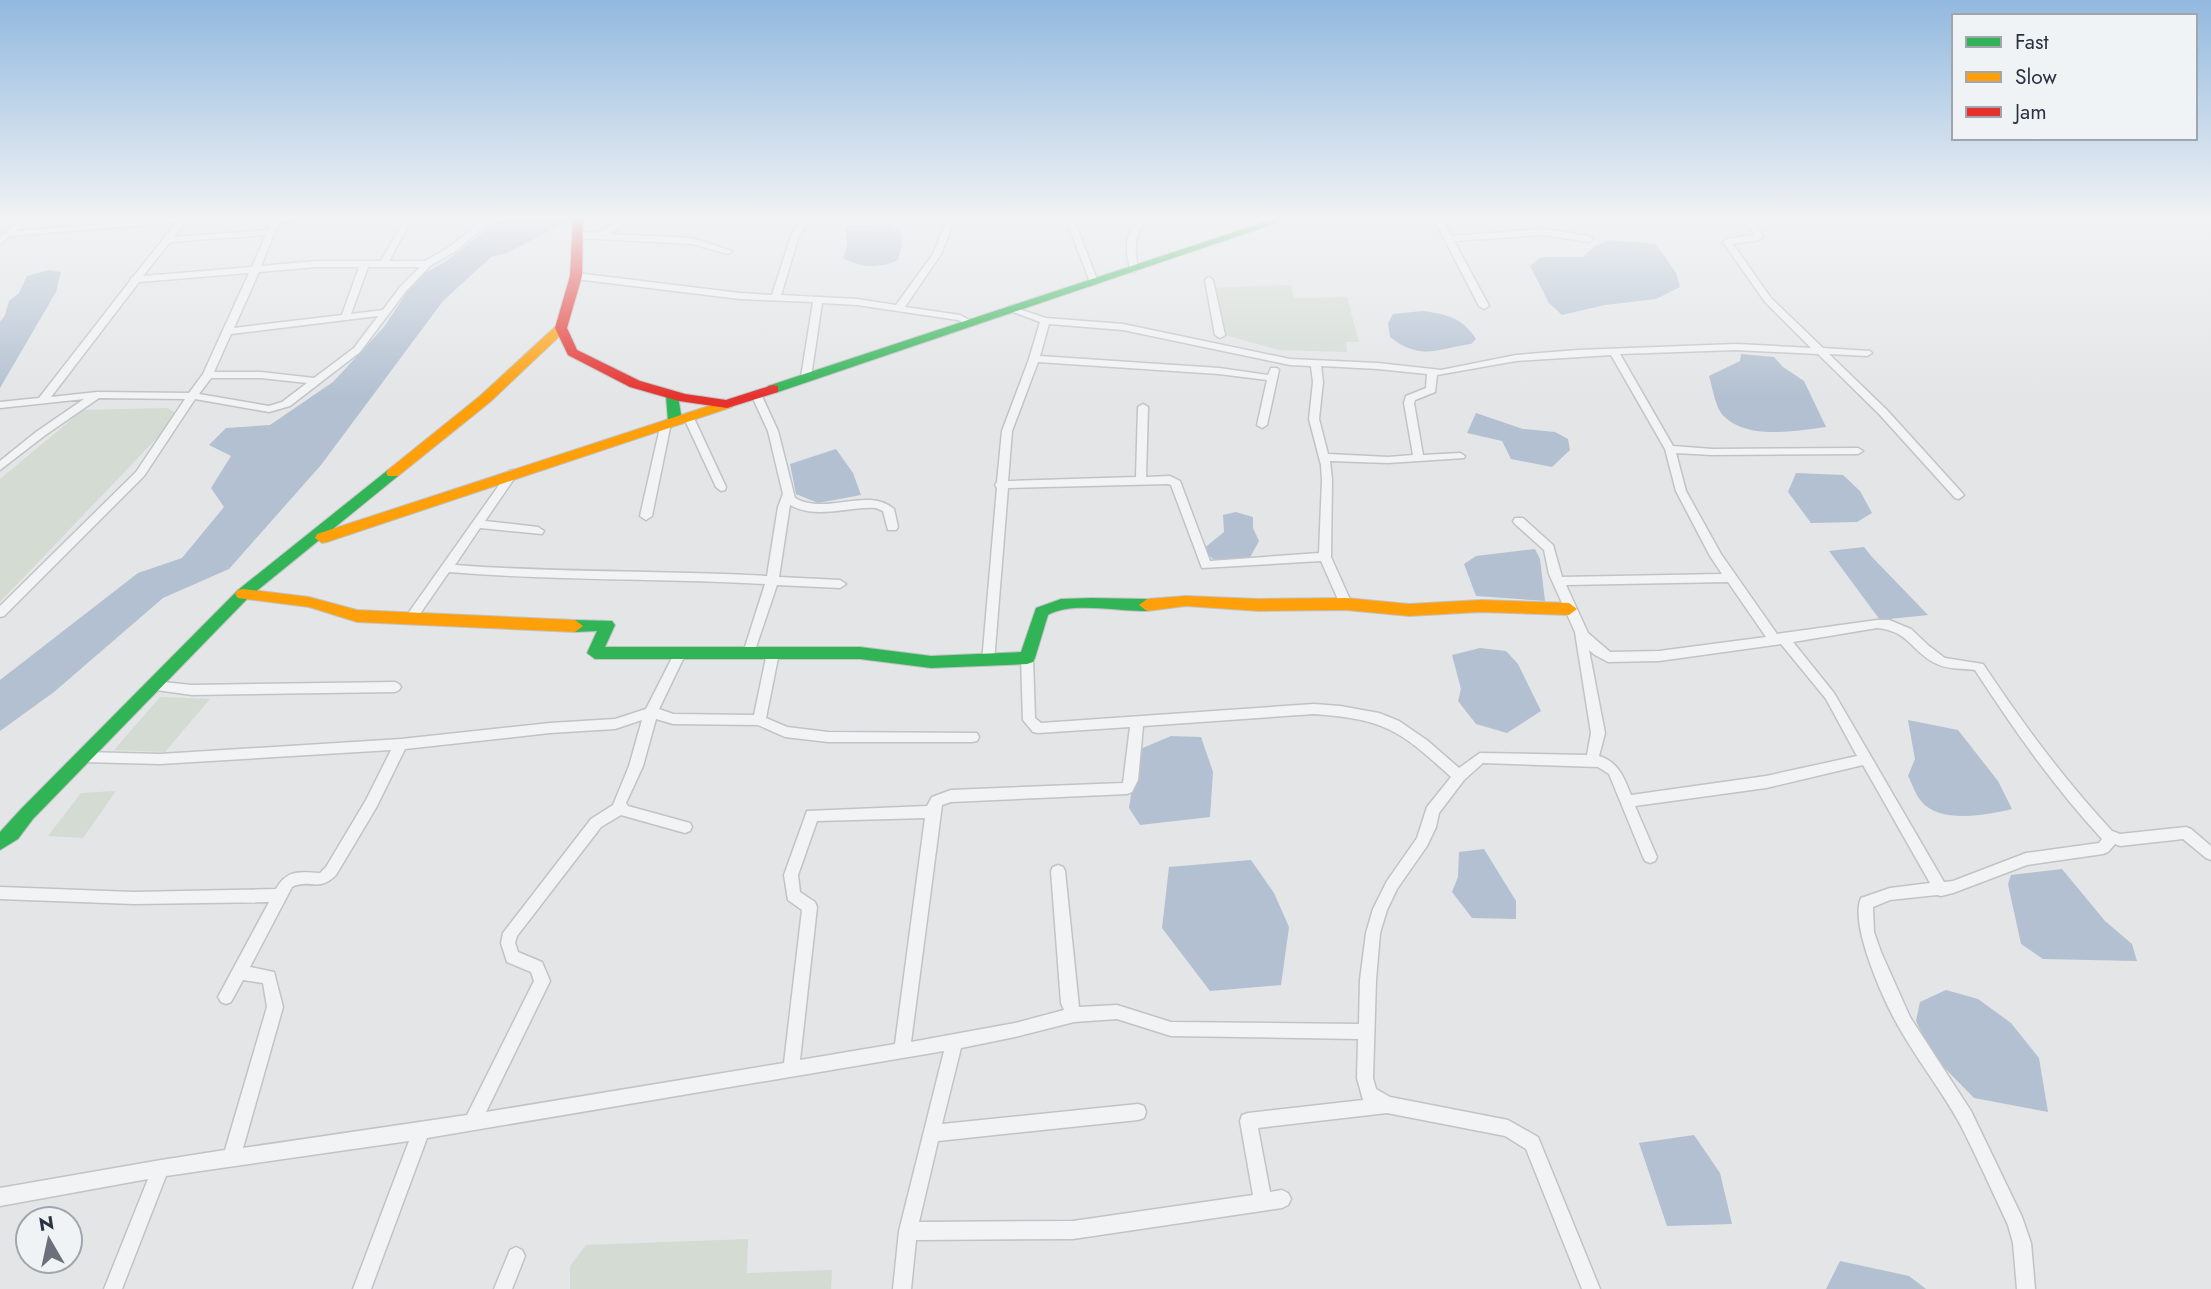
<svg xmlns="http://www.w3.org/2000/svg" width="2211" height="1289" viewBox="0 0 2211 1289" font-family="Jost,sans-serif">
<style>
.green{fill:#d3dbd3}
.water{fill:#b2c0d1}
.lines{fill:none;stroke-linecap:round;stroke-linejoin:round}
.street-casing{stroke:#c1c3c5;stroke-width:3}
.fast-casing{stroke:#c1c3c5;stroke-width:2}
.slow-casing{stroke:#c1c3c5;stroke-width:2}
.jam-casing{stroke:#c1c3c5;stroke-width:2}
.street{fill:#f1f3f4;fill-rule:evenodd}
.fast{fill:#30b455;fill-rule:evenodd}
.slow{fill:#ff9f0a;fill-rule:evenodd}
.jam{fill:#e5322d;fill-rule:evenodd}
</style>
<rect width="100%" height="100%" fill="#e3e5e7"/>
<path class="green" d="M1291 285 1294 298 1347 297 1359 342H1346L1347 352 1279 350 1217 333 1213 288Z
M167 408 179 415 0 602V479L83 410Z
M160 697 210 699 165 752 114 750Z
M116 791 83 838 48 836 81 793Z
M748 1239 747 1273 832 1270 831 1289H570V1266L586 1245Z"/>
<path class="water" d="M502 217H576L507 253 491 257 443 301 321 465 229 569 163 598 54 692 0 731V680L138 573 182 558 224 507 211 488 231 456 209 445 226 428 270 425 333 382 384 327 417 277 445 262Z
M886 224 900 230 902 245 898 260C880 269 860 268 843 258L847 246 846 226Z
M1609 240 1656 244 1676 273 1680 287 1656 299 1605 305 1562 315 1549 303 1530 266 1541 257H1583L1595 246Z
M49 270 61 272 56 292 0 388V322L5 315 9 301 19 293 27 276Z
M1422 311C1447 314 1463 318 1476 339L1471 344C1436 349 1421 361 1390 337L1388 323 1393 314Z
M1741 354 1774 357 1783 367 1804 381 1826 427C1794 431 1744 441 1721 413 1715 404 1712 386 1709 376L1740 361Z
M1476 413 1523 429 1555 432 1568 439 1570 450 1552 467 1511 459 1502 441 1467 433Z
M836 449 853 473 861 495 818 503 796 494 790 464Z
M1796 473 1843 475 1860 491 1872 513 1857 522 1811 523 1788 492Z
M1236 512 1253 517V528L1259 541 1248 561 1213 559 1202 550 1224 532 1223 515Z
M1864 547 1872 557 1928 615 1880 620 1829 551Z
M1535 549 1540 559 1545 601 1476 596 1464 564 1476 556Z
M1480 648 1506 651 1518 664 1541 711 1507 733 1476 724 1458 701 1461 689 1452 655Z
M1908 720 1958 730 1998 781 2012 809C1988 815 1939 824 1921 801 1915 794 1912 783 1908 776L1915 759Z
M1171 736 1201 737 1213 772 1210 817 1140 825 1129 808 1138 750Z
M1484 849 1516 901V919L1472 918 1452 892 1458 877 1459 852Z
M1251 860 1274 893 1289 927 1281 985 1210 991 1162 928 1169 867Z
M2062 869 2105 921 2132 944 2137 961 2043 959 2021 944 2008 884 2011 875Z
M1946 990 1978 999 2011 1023 2039 1058 2048 1112 1974 1098 1931 1054 1916 1021 1920 1002Z
M1694 1135 1720 1173 1732 1224 1667 1226 1639 1143Z
M1840 1261 1909 1276 1926 1289H1826Z"/>
<g class="lines">
<defs>
<path id="street" d="M23 217H32L17 231 189 217 174 237 268 230 272 217H378L374 220 279 222 261 266 316 261H381L403 223V220L399 217H409L412 219 389 261H425L448 248 487 217H496L454 252 430 266 406 291 360 352 290 406 269 412 195 399 144 476 4 616 0 617V606L136 472 185 399 99 398 44 436 0 470V461L36 432 84 399 0 408V402L39 398 130 281 131 278 133 277 177 222 10 236 0 244V237ZM266 235 252 267 143 276 170 242ZM316 267H359L342 315 234 328 259 272ZM368 267H420L400 287 383 310 351 314ZM249 273 203 374 189 393 97 392 51 397 139 282ZM378 316 354 348 314 378 261 372H214L231 334ZM211 378H261L307 383 282 402 269 406 199 394Z
M627 217H636L609 234 692 238 732 251 728 254 692 244 578 238 574 235 578 232 598 233Z
M803 217H811L799 236 781 295 857 299 896 305 933 254 948 217H956L941 254 905 307 960 315 973 322 968 325 958 320 857 305 822 303 811 377 806 380 801 377 813 302 740 299 576 279 572 276 576 273 740 293 772 295 791 236Z
M1065 217H1073L1098 282 1097 284H1091L1090 282Z
M1140 217H1148C1134 234 1134 248 1138 269L1134 272 1130 269C1125 248 1125 233 1140 217Z
M1433 217H1441L1451 236 1543 229 1589 236 1593 239 1589 242 1543 235 1454 241 1489 306 1484 309 1479 306Z
M1743 217H1751L1763 237 1759 240 1733 244 1771 298 1823 348 1870 351 1872 353 1867 356 1829 354 1887 410 1964 495 1959 499 1955 498 1879 414 1818 354 1736 350 1620 354 1673 446 1712 449 1858 448 1863 451 1858 454 1712 455 1676 453 1686 491 1721 554 1777 634 1877 620H1889L1911 629 1929 646 1945 658 1983 664C2024 725 2062 777 2112 831L2120 834 2186 827 2191 829 2211 846V860L2206 858 2183 839 2120 846 2115 844 2108 852 2103 854 2027 865 1953 893 1941 896 1937 895 1890 900 1873 907 1874 932 1881 952 1910 1017 1971 1111 2022 1217 2031 1243 2035 1289H2017L2013 1243 2008 1225C1992 1191 1977 1157 1960 1124 1942 1091 1918 1061 1900 1029 1885 1004 1849 925 1861 898L1890 888 1930 883 1863 765 1766 788 1635 806 1657 857 1655 861 1650 863 1645 861 1643 857 1609 774 1598 767 1483 763 1464 780 1439 813 1436 827 1427 846 1397 889 1387 910 1380 933 1376 980 1373 1078 1376 1089 1390 1097 1508 1120 1538 1137 1600 1289H1582L1526 1149 1505 1136 1387 1113 1258 1128 1270 1192 1282 1190 1288 1193 1291 1199 1288 1205 1282 1208 1073 1239 916 1240 911 1289H893L899 1231 944 1051 427 1138 371 1289H353L409 1141 166 1176 122 1289H104L148 1179 0 1206V1188L161 1160 225 1150 267 1007 263 983 243 980 231 1002 226 1004 221 1002 218 997 269 902 134 904 0 899V887L134 892 276 889C287 869 300 872 320 873L326 867 366 800 391 750 160 764 83 762 78 761 76 757 78 753 83 752 160 754 401 739 550 723 615 719 646 709 676 650 680 648 686 653 659 709 673 714 754 715 767 653 773 648 779 653 766 718 787 727 828 732 977 733 979 737 977 741 972 742H828L785 737 758 725 673 724 656 719 643 766 626 803 628 806 690 823 692 827 690 831 685 833 621 815 601 827 517 936 515 943 518 952 542 962 550 981 486 1112 784 1063 802 910 788 900 784 875 807 811 927 806 932 797 951 790 1123 783 1130 727 1038 733 1033 732 1023 720 1021 658 1023 655H1031L1033 658 1035 718 1041 723 1314 704 1340 706 1379 713 1399 721 1428 741 1459 768 1480 753 1587 755 1591 733 1575 632 1549 574 1544 550 1515 524 1513 521 1515 518H1523L1553 545 1562 577 1722 574 1710 556 1676 491 1665 449 1611 355 1516 361 1437 375 1435 392 1415 400 1414 403 1423 455 1460 453 1465 456 1464 458 1388 463 1330 461 1332 480 1331 557 1352 604 1346 608 1340 604 1321 561 1202 568 1171 485 1168 484 1008 488 994 662 992 665H984L982 662 997 488 995 485 997 482 1002 431 1029 359 1040 322 1005 309 1010 306 1046 318 1123 324 1290 359 1378 363 1441 370 1516 355 1578 350 1736 344 1811 348 1765 302 1723 242 1727 239 1754 235ZM1049 324 1123 330 1290 365 1311 366 1313 382 1309 419 1321 465 1322 480 1319 553 1210 561 1180 481 1170 476 1146 477 1148 407 1143 404 1138 407 1136 477 1008 481 1012 431 1038 362 1219 374 1267 380 1257 425 1262 428 1267 425 1279 370 1277 368H1271L1268 375 1219 368 1040 356ZM1321 366 1378 369 1427 374 1426 388 1406 396 1404 403 1413 455 1388 457 1328 454 1319 419 1323 382ZM1728 582 1766 637 1659 651 1610 652 1588 633 1566 585ZM1877 628C1910 631 1911 652 1937 664 1949 670 1962 668 1975 670 2014 730 2054 787 2102 839L2099 843 2026 853 1953 881 1944 882 1834 693 1793 642ZM1781 644 1826 699 1857 756 1766 776 1631 795C1624 778 1619 762 1599 756L1605 733 1589 650 1595 655 1608 662 1659 661ZM1314 714C1384 719 1400 730 1451 777L1427 807 1417 838 1387 881 1373 909 1366 933 1360 980 1359 1024 1171 1022 1117 1005 1079 1007 1065 871 1063 867 1058 865 1053 867 1051 871 1061 1003 1064 1010 1015 1023 911 1042 942 805 951 802 1127 794 1132 792 1138 780 1143 726ZM642 720 629 766 613 805 591 819 503 933 501 943 507 962 531 972 534 981 467 1115 243 1148 283 1007 274 972 250 967 292 887C310 878 318 893 336 875L376 808 405 749 550 733 615 729ZM925 818 895 1044 800 1060 817 907 815 902 800 892 798 875 817 821ZM1117 1019 1171 1036 1358 1039 1357 1078 1363 1100 1248 1113 1242 1115 1240 1121 1253 1195 1073 1221 919 1222 938 1141 1138 1120 1144 1118 1146 1112 1144 1106 1138 1104 942 1124 961 1048 1015 1037 1074 1022Z
M1209 277 1213 280 1225 335 1220 338 1215 335 1205 280Z
M756 391 761 394 778 431 795 498C826 516 868 486 894 509L898 527 896 530H888L883 511 876 508C848 506 817 520 790 505L779 577 840 580 846 584 840 588 777 585 753 656H745L743 653 765 584C660 578 554 581 449 572L415 621H407L405 618 407 615 509 471 513 470 518 473 485 521 538 527 544 531 542 534 480 528 455 565C558 573 663 570 767 576L778 507 783 494 768 431 751 394Z
M688 413 693 416 726 487 725 490 721 491 716 487 683 416Z
M666 420 671 423 652 516 646 520 640 516 661 423Z
M153 681 192 685 395 682 399 684 401 687 399 690 395 692 192 695 149 689 147 686 149 683Z
M516 1247 522 1250 525 1256 512 1289H494L510 1250Z"/>
<path id="fast" d="M1280 217H1294L778 392 773 393 767 389 768 386Z
M672 392 678 396 682 421 675 425 668 421 666 396Z
M393 469 400 473 398 476 248 598 33 819 18 839 0 850V832L21 809 238 590 388 470Z
M1091 598 1147 599 1155 605 1147 611C1119 612 1072 601 1048 615L1035 658 1033 662 1027 664 931 668 860 659H595L587 653 597 631 575 632 567 626 575 620 612 621 615 625 605 647H860L931 656 1021 652 1036 608 1061 599Z"/>
<path id="slow" d="M561 324 567 328 565 331 490 402 398 476H388L386 473 388 470 480 396 557 325Z
M727 400 733 404 732 407 327 542 322 543 315 538 317 534Z
M243 589 309 597 357 610 575 620 583 626 575 632 357 622 309 607 238 598 235 594 238 590Z
M1186 596 1259 599 1346 598 1409 604 1481 600 1569 603 1577 609 1569 615 1481 612 1409 616 1346 610 1259 611 1186 606 1147 611 1139 605 1147 599Z"/>
<path id="jam" d="M573 217H583L582 276 567 328 577 350 640 381 685 394 726 400 773 385 778 386V392L727 408 679 401 630 387 568 355 555 328 570 276Z"/>
</defs>
<use href="#street" class="street-casing"/>
<use href="#fast" class="fast-casing"/>
<use href="#slow" class="slow-casing"/>
<use href="#jam" class="jam-casing"/>
<use href="#street" class="street"/>
<use href="#fast" class="fast"/>
<use href="#slow" class="slow"/>
<use href="#jam" class="jam"/>
</g>
<linearGradient id="sky" x2="0" y2="1"><stop stop-color="#92b9df"/><stop offset="0.55" stop-color="#f2f3f4"/><stop offset="1" stop-color="#f2f3f4" stop-opacity="0"/></linearGradient>
<rect width="2211" height="397" fill="url(#sky)"/>
<rect x="1952" y="14" width="245" height="126" fill="#f0f3f6" stroke="#a1a5ad" stroke-width="2"/>
<rect x="1966" y="37" width="35" height="10" fill="#30b455" stroke="#a1a5ad" stroke-width="2"/>
<text x="2015" y="49" font-size="21" fill="#2a3140">Fast</text>
<rect x="1966" y="72" width="35" height="10" fill="#ff9f0a" stroke="#a1a5ad" stroke-width="2"/>
<text x="2015" y="84" font-size="21" fill="#2a3140">Slow</text>
<rect x="1966" y="107" width="35" height="10" fill="#e5322d" stroke="#a1a5ad" stroke-width="2"/>
<text x="2015" y="119" font-size="21" fill="#2a3140">Jam</text>
<g transform="translate(49 1240) rotate(351)"><circle r="33" fill="#f0f3f6" stroke="#a1a5ad" stroke-width="2"/>
<path d="M0-5L12 26L0 18L-12 26Z" fill="#6b707a"/>
<text y="-10" font-size="19" font-weight="bold" text-anchor="middle" fill="#2a3140">N</text>
</g>
</svg>
